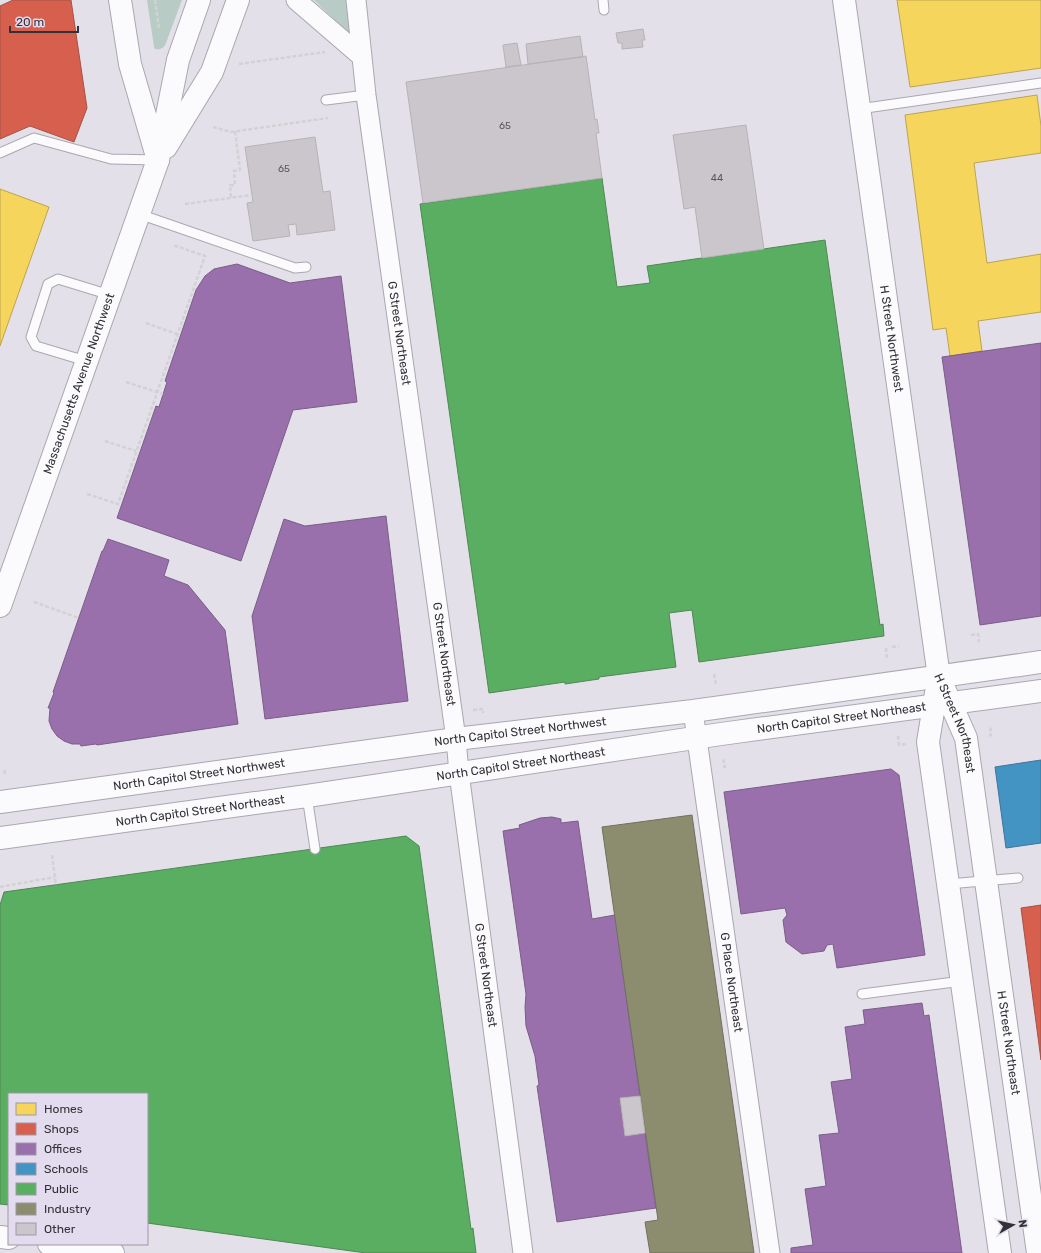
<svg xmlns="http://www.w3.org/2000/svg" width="1041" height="1253" viewBox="0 0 1041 1253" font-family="Rubik,sans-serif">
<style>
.green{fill:#b8cbc5}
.homes{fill:#f6d55c;stroke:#bca451}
.shops{fill:#d6604d;stroke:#a55246}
.offices{fill:#9970ab;stroke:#7a5d88}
.schools{fill:#4393c3;stroke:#3e7599}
.public{fill:#5aae61;stroke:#4e8854}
.industry{fill:#8c8c6e;stroke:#71705e}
.building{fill:#cbc6cb;stroke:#b7b2b7}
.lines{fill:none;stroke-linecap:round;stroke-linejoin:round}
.lane-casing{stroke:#aaa7af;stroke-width:11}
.street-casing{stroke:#aaa7af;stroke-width:21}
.secondary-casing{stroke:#aaa7af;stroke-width:24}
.primary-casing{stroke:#aaa7af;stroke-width:24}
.path{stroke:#d2d2d4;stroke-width:2.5;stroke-dasharray:4 2;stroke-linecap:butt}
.lane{stroke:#fbfafc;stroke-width:9}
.street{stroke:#fbfafc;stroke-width:19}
.secondary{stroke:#fbfafc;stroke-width:22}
.primary{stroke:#fbfafc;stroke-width:22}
.labels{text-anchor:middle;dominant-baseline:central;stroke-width:4;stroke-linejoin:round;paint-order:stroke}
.number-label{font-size:10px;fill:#59565c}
.street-label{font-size:12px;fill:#333037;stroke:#e3dcee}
</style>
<rect width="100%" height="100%" fill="#e4e0ea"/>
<path class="green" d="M147 0H182L166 43C164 48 161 50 155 49L154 47Z
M314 0H350L352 32 349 33Z"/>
<path class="homes" d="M897 0H1041V68L910 87Z
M1037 95 1041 126V153L974 163 987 263 1041 254V312L978 321 982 351 950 356 946 328 933 330 905 115Z
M0 189 49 207 0 346Z"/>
<path class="shops" d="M13 0H71L87 108 74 142 30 126 0 139V6Z
M1041 905V1060L1021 908Z"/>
<path class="offices" d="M237 264 290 283 341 276 357 402 293 410 241 561 117 518 156 406 159 407 167 382 165 381 196 290 205 276 214 269Z
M1041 343V616L980 625 942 357Z
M386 516 408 701 265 719 252 616 284 519 305 526Z
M108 539 169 560 164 576 188 585 225 630 238 724 97 745 96 744 81 746 80 744H72L64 741 57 736 52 729 49 721 50 708H48L54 693 53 692 102 551H103Z
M891 769 899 775 925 955 837 968 833 944 827 945 824 951 802 954 786 942 783 920 787 915 785 908 741 914 724 792Z
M552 817 561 819V823L578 821 592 919 615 915 640 1096 620 1098 625 1136 645 1133 656 1208 557 1222 537 1086 539 1085 535 1056 526 1026 525 1007 526 994 503 831 520 828 519 825 540 818Z
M922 1003 924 1016 929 1015 962 1253H791V1248L813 1245 805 1189 826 1186 819 1135 839 1133 831 1082 852 1079 845 1027 865 1024 863 1010Z"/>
<path class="schools" d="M1041 760V843L1006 848 995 767Z"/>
<path class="public" d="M602 178 617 287 650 283 647 266 825 240 880 625 883 624 884 636 699 662 692 610 669 613 676 667 599 677V679L565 684V682L489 693 420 204Z
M406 836 419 846 471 1229 473 1228 476 1253H366L147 1223V1094H9V1205L0 1204V905L4 892Z"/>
<path class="industry" d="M692 815 754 1253H650L645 1222 658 1220 602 827Z"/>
<path class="building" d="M643 29 645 40H642L643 47 622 49V43H618L616 33Z
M580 36 583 57 528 64 526 44Z
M517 43 521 65 506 67 503 45Z
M586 56 595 120 597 119 599 133H596L602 178 423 203 406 82Z
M746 125 764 249 702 258 695 207 684 209 673 135Z
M315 137 323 192 330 191 335 230 297 235 296 224 288 225 290 236 253 241 247 203 253 202 245 147Z
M640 1096 645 1133 625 1136 620 1098Z"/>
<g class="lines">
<defs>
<path id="lane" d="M603 0 604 10
M326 100 366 95
M859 109 1041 83
M0 153 34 138 111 159 158 160
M139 214 295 268 306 267
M86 361 36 346 31 337 48 284 58 279 110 295
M307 796 315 849
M948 884 1018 878
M862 994 962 981"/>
<g id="street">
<path d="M296 0 361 56"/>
<path id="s1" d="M356 0 366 95 456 739 459 773 523 1253"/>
<path id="s2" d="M693 711 770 1253"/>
</g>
<path id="secondary" d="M120 0 130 64 158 160
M0 1237 9 1238
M49 1244 113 1253"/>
<g id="primary">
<path id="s3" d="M844 0 939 677 966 738 1038 1253"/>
<path d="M166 147 212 72 238 0"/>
<path id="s4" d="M0 606 158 160 178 60 199 0"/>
<path d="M936 693 928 742 1000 1253"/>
<path id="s5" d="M0 802 456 739 693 711 1041 662"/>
<path id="s6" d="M0 838 307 796 721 734 1041 691"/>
</g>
</defs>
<use href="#lane" class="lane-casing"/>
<use href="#street" class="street-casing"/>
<use href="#secondary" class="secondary-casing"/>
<use href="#primary" class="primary-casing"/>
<path class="path" d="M155 0 159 28
M239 64 325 52
M213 127 231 132 328 118
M231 197 230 185H235L234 171 240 170 235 131
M185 204 252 195
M146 323 177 334
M126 382 163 394
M105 441 136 451
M87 494 118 504 205 256 173 245
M34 602 79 618
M971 635 978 634 979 642
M892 647 899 646
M886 648 887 659
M714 674 716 685
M473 710 483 709V713
M898 736 899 745 906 744
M989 736 991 735 990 725
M723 767H725L723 757
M4 774 6 769
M52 855 56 885
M0 887 55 877"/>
<use href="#lane" class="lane"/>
<use href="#street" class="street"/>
<use href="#secondary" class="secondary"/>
<use href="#primary" class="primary"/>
</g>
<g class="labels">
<g class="number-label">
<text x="505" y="126">65</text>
<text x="284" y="169">65</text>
<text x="717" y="178">44</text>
</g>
<g class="street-label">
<text stroke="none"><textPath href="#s1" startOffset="336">G Street Northeast</textPath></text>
<text stroke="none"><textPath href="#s3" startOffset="342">H Street Northwest</textPath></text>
<text stroke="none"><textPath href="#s4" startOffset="236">Massachusetts Avenue Northwest</textPath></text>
<text stroke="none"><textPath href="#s1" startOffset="660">G Street Northeast</textPath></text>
<text stroke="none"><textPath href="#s6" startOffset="850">North Capitol Street Northeast</textPath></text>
<text stroke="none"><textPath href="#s5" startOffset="525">North Capitol Street Northwest</textPath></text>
<text stroke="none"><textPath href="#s3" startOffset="733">H Street Northeast</textPath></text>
<text stroke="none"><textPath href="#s6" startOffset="526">North Capitol Street Northeast</textPath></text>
<text stroke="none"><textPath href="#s5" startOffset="201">North Capitol Street Northwest</textPath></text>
<text stroke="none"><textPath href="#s6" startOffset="202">North Capitol Street Northeast</textPath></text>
<text stroke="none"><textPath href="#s1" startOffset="984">G Street Northeast</textPath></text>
<text stroke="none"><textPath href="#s2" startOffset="274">G Place Northeast</textPath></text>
<text stroke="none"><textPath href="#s3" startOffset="1058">H Street Northeast</textPath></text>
</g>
</g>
<rect x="8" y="1093" width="140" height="152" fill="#e3dcee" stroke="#9d97a5"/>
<rect x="16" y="1103" width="20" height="12" fill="#f6d55c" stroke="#9d97a5"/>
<text x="44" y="1113" font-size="12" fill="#333037">Homes</text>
<rect x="16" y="1123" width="20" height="12" fill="#d6604d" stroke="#9d97a5"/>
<text x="44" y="1133" font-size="12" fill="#333037">Shops</text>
<rect x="16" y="1143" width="20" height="12" fill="#9970ab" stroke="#9d97a5"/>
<text x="44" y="1153" font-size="12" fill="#333037">Offices</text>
<rect x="16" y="1163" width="20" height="12" fill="#4393c3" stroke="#9d97a5"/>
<text x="44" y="1173" font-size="12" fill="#333037">Schools</text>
<rect x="16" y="1183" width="20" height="12" fill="#5aae61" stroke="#9d97a5"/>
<text x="44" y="1193" font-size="12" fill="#333037">Public</text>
<rect x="16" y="1203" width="20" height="12" fill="#8c8c6e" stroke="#9d97a5"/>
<text x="44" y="1213" font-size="12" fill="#333037">Industry</text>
<rect x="16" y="1223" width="20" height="12" fill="#cbc6cb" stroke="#9d97a5"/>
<text x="44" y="1233" font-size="12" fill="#333037">Other</text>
<g transform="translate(1013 1225) rotate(82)" stroke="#e3dcee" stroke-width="3" paint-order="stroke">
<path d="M0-3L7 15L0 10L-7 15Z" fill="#333037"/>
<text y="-6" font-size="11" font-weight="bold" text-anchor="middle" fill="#333037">N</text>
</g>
<path d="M10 26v6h68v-6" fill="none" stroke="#333037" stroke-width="2"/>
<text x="16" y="26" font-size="12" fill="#333037" stroke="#e3dcee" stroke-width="3" paint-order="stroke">20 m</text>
</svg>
